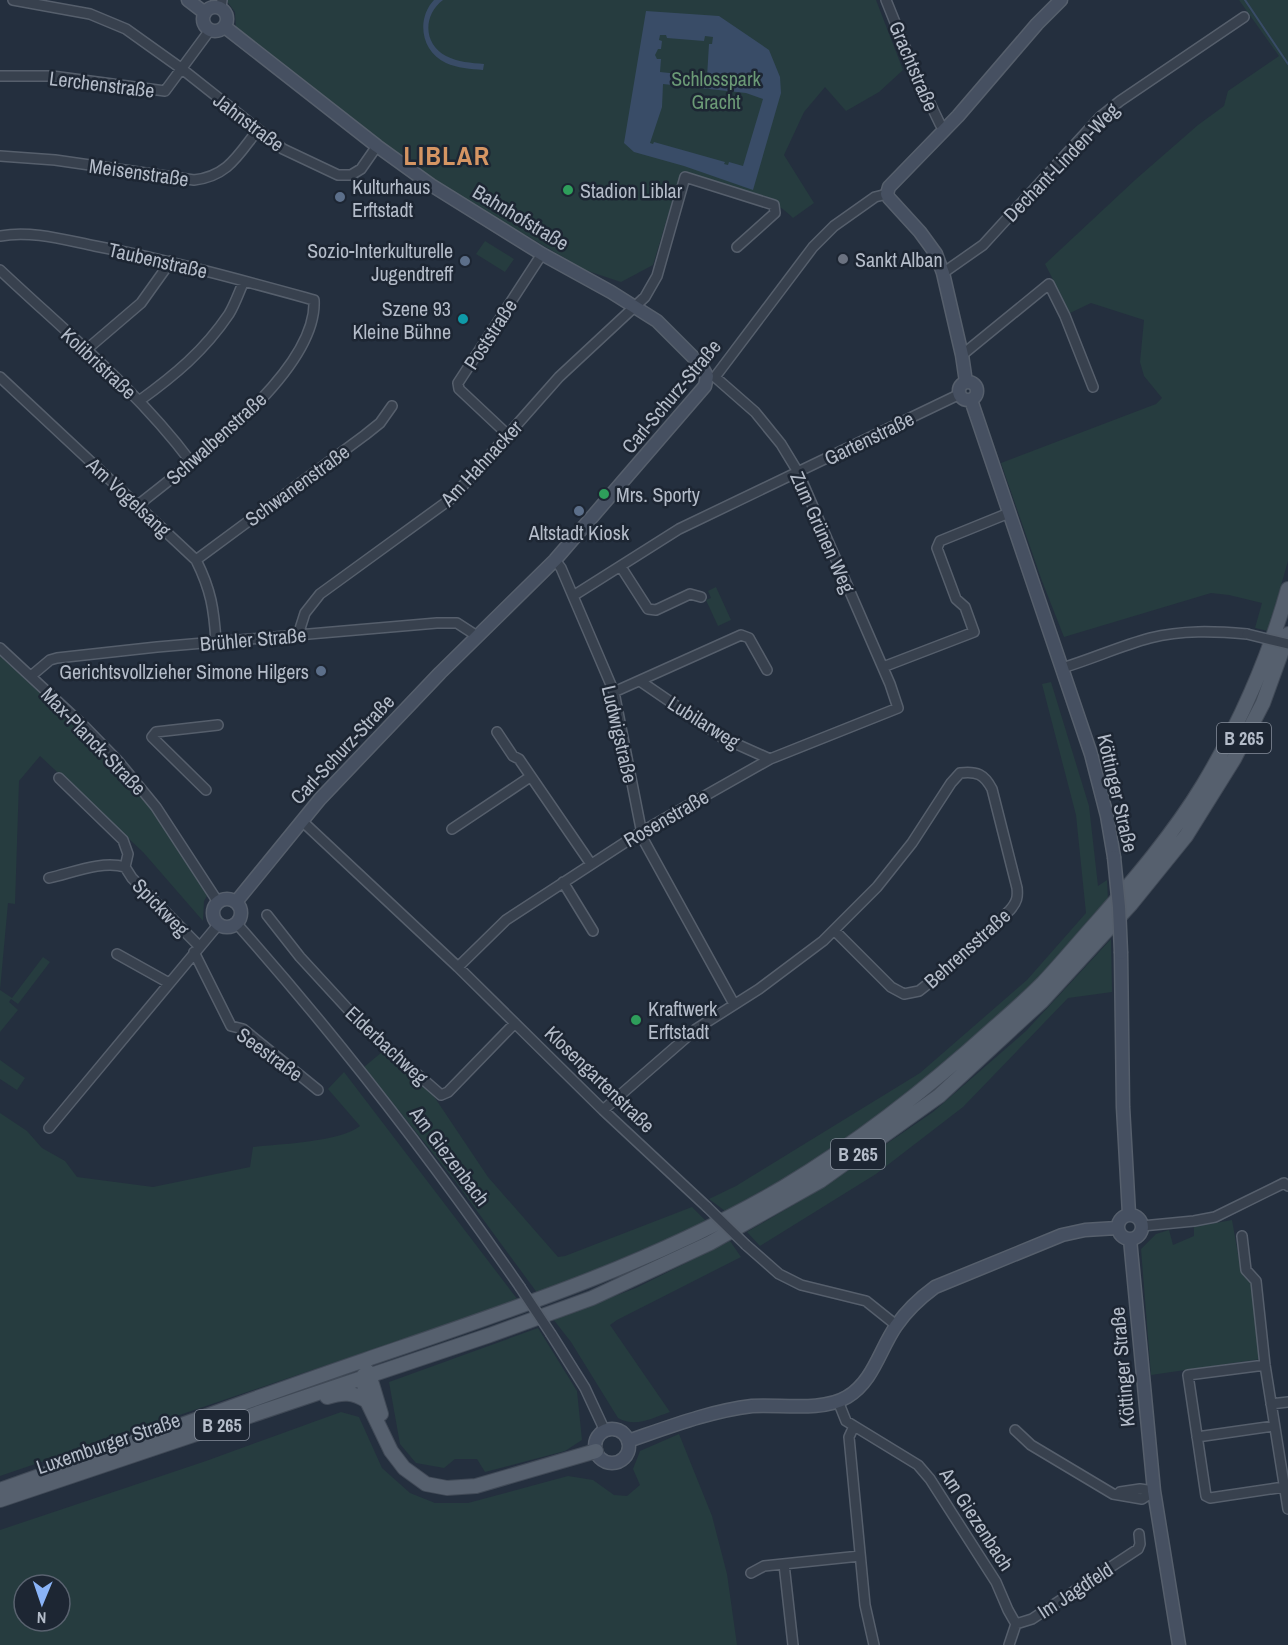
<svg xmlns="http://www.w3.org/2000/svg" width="1288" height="1645" viewBox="0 0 1288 1645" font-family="'Archivo Narrow',sans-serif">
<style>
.green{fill:#263c3f;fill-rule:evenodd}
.water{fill:#394c67;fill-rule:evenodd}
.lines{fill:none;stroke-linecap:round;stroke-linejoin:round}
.stream{stroke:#394c67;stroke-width:2}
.street-casing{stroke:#565f6c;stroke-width:12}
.secondary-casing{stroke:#565f6c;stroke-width:15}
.primary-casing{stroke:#414a57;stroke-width:16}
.street{stroke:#38414e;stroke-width:9}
.secondary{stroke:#465061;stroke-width:12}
.primary{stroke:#56606e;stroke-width:14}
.street-bridge-casing{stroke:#565f6c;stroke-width:12;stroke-linecap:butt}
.secondary-bridge-casing{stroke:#565f6c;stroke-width:15;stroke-linecap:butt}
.street-bridge{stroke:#38414e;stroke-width:9}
.secondary-bridge{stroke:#465061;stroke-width:12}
.leisure-dot{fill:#2e9e5b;stroke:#1d2633;stroke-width:2}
.service-dot{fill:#5c6f8a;stroke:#1d2633;stroke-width:2}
.worship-dot{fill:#6b7280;stroke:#1d2633;stroke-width:2}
.culture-dot{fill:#0f9aa8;stroke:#1d2633;stroke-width:2}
.labels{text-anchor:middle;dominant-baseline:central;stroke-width:5;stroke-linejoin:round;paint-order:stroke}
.shield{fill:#1d2633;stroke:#878f9c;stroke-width:1.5}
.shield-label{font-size:18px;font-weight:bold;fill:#b4bcc9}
.street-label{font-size:20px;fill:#b4bcc9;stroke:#1d2633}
.park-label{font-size:20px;fill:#6b9a76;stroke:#1d2633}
.poi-label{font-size:20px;fill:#b4bcc9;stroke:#1d2633;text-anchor:start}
.district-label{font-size:26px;font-weight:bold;letter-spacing:1.5px;fill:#d59563;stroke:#1d2633}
</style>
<rect width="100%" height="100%" fill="#242f3e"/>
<path class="green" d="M226 0H876L903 70 879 92 846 111 825 87 804 112 784 155 814 203 793 218C765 190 718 183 681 172L653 265 621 282 585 270 432 180 380 141 236 27 235 12Z
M1239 0H1288V561L1268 631 1255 628 1262 603 1229 595 1211 593 1064 637 1042 581 1001 463 1156 404 1162 398 1144 376 1140 362 1144 320 1091 303 1070 313 1045 264 1135 180 1198 125 1224 106 1228 91 1279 56Z
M485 241 514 259 505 272 476 254Z
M716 587 731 620 718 626 706 600 711 598 708 591Z
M0 656 80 729 130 779 170 835 200 880 207 896 204 901 203 921 143 852 40 756 19 781 15 904 8 903 0 990 12 998 43 957 50 962 18 1004 11 999 9 1002 18 1010 0 1032Z
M1051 682 1089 806 1098 886 1107 880 1108 900 1038 980 968 1045 890 1107 796 1172 725 1211 709 1199 736 1186 920 1073 1027 980 1086 913 1076 815 1042 684Z
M1111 939 1112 992 1068 998 963 1107 876 1174 760 1246 747 1232 819 1190 933 1112 1026 1031Z
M382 1052 431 1092 488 1177 558 1257 565 1256 692 1207 707 1222 538 1294 455 1181 364 1067Z
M0 1060 25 1078 17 1090 0 1079Z
M344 1072 518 1300 0 1476V1113L27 1131 42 1148 65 1161 77 1177 153 1187 250 1167 253 1147C279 1144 341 1142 360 1126L328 1089Z
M1232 1220 1241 1271 1251 1283 1261 1359 1151 1375 1141 1249 1156 1234 1169 1230 1173 1245 1194 1236V1227Z
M730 1241 741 1257 617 1320 610 1325 670 1412C652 1418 636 1428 618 1418L571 1342 553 1319 636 1288Z
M538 1328 577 1391 582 1440 565 1451 485 1472 477 1459H455L444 1468 416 1463 400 1444 389 1382Z
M341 1412 359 1417 382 1468 410 1493 435 1503H468L568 1476 593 1480 614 1495 627 1496 640 1485 633 1469 640 1451 679 1434 712 1516 727 1574 737 1645H0V1530L206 1461ZM24 1585H60V1621H24Z"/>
<path class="water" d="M434 0H443C423 15 423 44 446 56 458 62 471 63 484 64L483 70C471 69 457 68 446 63 421 52 416 19 434 0Z
M646 11 719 16 769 50 780 77 781 93 753 190 684 166 634 152 624 143ZM660 35H666L667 38 704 41 705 36 713 37 712 44H709L707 77 660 72 661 59H657L655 55 658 49H661L662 41 659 40ZM663 84 746 93 763 99 743 166 729 162 728 165 724 164 725 162 654 142 653 144 650 143 662 107Z"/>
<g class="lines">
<path class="stream" d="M1245 0 1288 64"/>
<defs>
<path id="street" d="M13 0 90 14 126 29 182 69 283 149 338 175H351L361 169 377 146
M886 0 915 72 940 124 945 130
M221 8 222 0
M0 76H52L165 91 210 30
M0 156 55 160 194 180C228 176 238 155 257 131
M0 236C31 230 65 240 95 246 169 260 241 280 314 300 318 372 190 463 138 505
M0 270C66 332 137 390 191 462
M943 273 983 245 1100 117 1120 101 1244 17
M86 350 141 303 171 261
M962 355 1049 284 1065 316 1093 387
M0 377 196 560C211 590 214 609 216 642
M715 377 813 247 834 226 875 197 887 194
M139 401C175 375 204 351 229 314 235 304 239 292 244 281
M508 435 459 389 458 383 542 254
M196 560 365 435 380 423 392 406
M555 560 561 568 614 692 643 839 734 1004
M621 567 648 609 656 610 690 594 701 597
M573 596 679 529 960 394
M298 635 305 613 320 594 452 498 559 377 645 297 657 276 685 177 774 205 775 213 737 247
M0 648 85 727 119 762 156 807 218 902
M883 667 974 632 965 607 956 599 937 548 940 541 1009 513
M1062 668C1092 659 1120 646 1150 638 1182 630 1214 631 1247 634
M31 676 50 660 57 658 157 647 437 623H457L477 636
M640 681 723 738 770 759
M614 692 741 635 749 638 767 670
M497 732 513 756 519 759 591 864
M59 778 123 840 128 854 125 867 132 878 199 946
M206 790 152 737 156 732 218 725
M302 821 458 967 603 1110 707 1207
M452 829 530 777
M49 878C72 873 102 860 125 867
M563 882 593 931
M267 915 300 957 369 1032 441 1095 448 1092 515 1023
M237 924C339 1039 433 1161 520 1287
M194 952 231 1026 243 1029 318 1090
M117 954 169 983
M458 967 506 920 641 832 770 759 898 708 890 684 798 472 781 444 755 412 715 377
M603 1110 696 1029 759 989 823 941 877 887 912 843 951 783 960 773C977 771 984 774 992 789L1017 888C1018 897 1017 902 1010 910L958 960 919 991 904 994 891 987 834 930
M49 1128 218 925
M1142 1226 1194 1221 1215 1217 1284 1183 1288 1186
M1242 1236 1246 1270 1256 1281 1265 1365 1288 1509
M746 1245 779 1274 801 1285 866 1301 896 1325
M551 1334 585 1388 605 1431
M1265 1365 1188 1375 1206 1496 1210 1498 1284 1487
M838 1401 846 1421 918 1465 930 1479 996 1582 1008 1610 1016 1624
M1271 1404 1288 1402
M854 1426 849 1437 865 1605 874 1645
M1015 1430 1031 1445 1113 1494 1142 1499 1154 1491
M1197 1437 1274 1426
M1120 1492 1140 1489 1154 1491
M784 1564 793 1645
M751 1573 764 1566 860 1556
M1009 1645 1016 1624 1032 1619 1138 1549 1140 1544 1139 1534"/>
<path id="secondary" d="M188 0 205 13
M203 19a12 12 0 1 1 24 0a12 12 0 1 1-24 0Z
M225 27 377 146 431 185 542 254 611 292 657 321 701 365 707 376 705 386 555 560 440 673 320 799 236 902
M966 382 962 355 943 273 936 254 920 232 889 198 887 194 889 187 958 116 1037 24 1061 0
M959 391a9 9 0 1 1 18 0a9 9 0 1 1-18 0Z
M971 400 1091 754 1107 816 1114 857
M213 913a14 14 0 1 1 28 0a14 14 0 1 1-28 0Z
M1121 953 1123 1107 1129 1214
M1118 1227a12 12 0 1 1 24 0a12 12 0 1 1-24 0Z
M1130 1239 1154 1491 1179 1645
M595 1446a17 17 0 1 1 34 0a17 17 0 1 1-34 0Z
M628 1441C669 1427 710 1411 752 1406 780 1404 822 1412 847 1397 873 1382 880 1349 896 1326 907 1310 920 1298 935 1287L1062 1235 1085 1230 1117 1228"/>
<path id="primary" d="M367 1371 364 1384 367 1401 391 1451 404 1468 426 1484 447 1488 476 1486 596 1451
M364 1375 372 1384 381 1414
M327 1397C343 1392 353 1392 367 1401
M0 1490C122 1447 243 1402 365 1360 508 1311 653 1264 784 1187 859 1142 929 1087 994 1028 1010 1014 1027 999 1042 984 1061 964 1079 942 1097 922 1134 880 1174 833 1203 785 1239 725 1269 657 1288 589
M0 1500 490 1335 592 1298 710 1243 820 1181 939 1096 1042 1001 1131 904 1186 836 1234 759 1263 703 1288 634"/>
</defs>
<use href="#street" class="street-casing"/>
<use href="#secondary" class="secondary-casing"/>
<use href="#primary" class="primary-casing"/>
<use href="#street" class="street"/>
<use href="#secondary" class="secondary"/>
<use href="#primary" class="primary"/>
<defs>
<path id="street-bridge" d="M1247 634 1288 644
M707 1207 746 1245
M520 1287 551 1334"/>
<path id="secondary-bridge" d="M1114 857 1119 907 1121 953"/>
</defs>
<use href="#street-bridge" class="street-bridge-casing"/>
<use href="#secondary-bridge" class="secondary-bridge-casing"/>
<use href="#street-bridge" class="street-bridge"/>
<use href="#secondary-bridge" class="secondary-bridge"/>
</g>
<g class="leisure-dot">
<circle cx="568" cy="190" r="6"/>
<circle cx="604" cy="494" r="6"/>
<circle cx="636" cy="1020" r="6"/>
</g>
<g class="service-dot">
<circle cx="340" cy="197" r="6"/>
<circle cx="465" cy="261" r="6"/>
<circle cx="579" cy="511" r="6"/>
<circle cx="321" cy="671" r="6"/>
</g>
<circle class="worship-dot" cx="843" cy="259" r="6"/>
<circle class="culture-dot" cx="463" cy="319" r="6"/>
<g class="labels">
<g class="shield">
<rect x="1217" y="723" width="54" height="30" rx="4.5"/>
<rect x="831" y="1139" width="54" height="30" rx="4.5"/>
<rect x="195" y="1410" width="54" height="30" rx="4.5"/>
</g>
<g class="shield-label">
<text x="1244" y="738">B 265</text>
<text x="858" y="1154">B 265</text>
<text x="222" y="1425">B 265</text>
</g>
<g class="street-label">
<text transform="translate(914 66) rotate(67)">Grachtstraße</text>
<text transform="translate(102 84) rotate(7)">Lerchenstraße</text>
<text transform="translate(249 122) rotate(37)">Jahnstraße</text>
<text transform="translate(1061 162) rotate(-46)">Dechant-Linden-Weg</text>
<text transform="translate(139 172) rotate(8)">Meisenstraße</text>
<text transform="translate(521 217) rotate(31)">Bahnhofstraße</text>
<text transform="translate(158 260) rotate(13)">Taubenstraße</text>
<text transform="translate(490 334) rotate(-57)">Poststraße</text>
<text transform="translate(99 363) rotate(43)">Kolibristraße</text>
<text transform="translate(671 396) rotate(-50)">Carl-Schurz-Straße</text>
<text transform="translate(216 438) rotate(-42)">Schwalbenstraße</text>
<text transform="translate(869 438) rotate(-26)">Gartenstraße</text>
<text transform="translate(481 463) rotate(-47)">Am Hahnacker</text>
<text transform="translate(297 485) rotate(-36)">Schwanenstraße</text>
<text transform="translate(129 497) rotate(43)">Am Vogelsang</text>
<text transform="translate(823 532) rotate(66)">Zum Grünen Weg</text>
<text transform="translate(253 639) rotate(-5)">Brühler Straße</text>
<text transform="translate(704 722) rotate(32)">Lubilarweg</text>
<text transform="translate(620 734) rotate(77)">Ludwigstraße</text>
<text transform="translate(94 741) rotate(46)">Max-Planck-Straße</text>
<text transform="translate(342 749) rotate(-47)">Carl-Schurz-Straße</text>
<text transform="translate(1118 793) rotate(77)">Köttinger Straße</text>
<text transform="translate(666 818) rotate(-30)">Rosenstraße</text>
<text transform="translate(161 907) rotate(46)">Spickweg</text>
<text transform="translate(967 948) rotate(-42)">Behrensstraße</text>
<text transform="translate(387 1045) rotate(43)">Elderbachweg</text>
<text transform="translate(270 1054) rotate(36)">Seestraße</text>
<text transform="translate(600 1079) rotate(44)">Klosengartenstraße</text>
<text transform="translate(450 1156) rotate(53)">Am Giezenbach</text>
<text transform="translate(1122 1367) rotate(-95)">Köttinger Straße</text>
<text transform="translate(108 1443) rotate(-19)">Luxemburger Straße</text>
<text transform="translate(977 1519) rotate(57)">Am Giezenbach</text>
<text transform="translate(1075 1590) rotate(-33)">Im Jagdfeld</text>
</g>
<g class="park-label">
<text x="716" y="78">Schlosspark<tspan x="716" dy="23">Gracht</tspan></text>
</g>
<g class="poi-label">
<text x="352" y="186">Kulturhaus<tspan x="352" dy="23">Erftstadt</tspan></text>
<text x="580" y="190">Stadion Liblar</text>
<text x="453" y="250" text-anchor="end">Sozio-Interkulturelle<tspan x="453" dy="23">Jugendtreff</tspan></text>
<text x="855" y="259">Sankt Alban</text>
<text x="451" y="308" text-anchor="end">Szene 93<tspan x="451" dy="23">Kleine Bühne</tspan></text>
<text x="616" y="494">Mrs. Sporty</text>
<text x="579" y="532" text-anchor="middle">Altstadt Kiosk</text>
<text x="309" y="671" text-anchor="end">Gerichtsvollzieher Simone Hilgers</text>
<text x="648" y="1008">Kraftwerk<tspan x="648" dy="23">Erftstadt</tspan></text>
</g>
<g class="district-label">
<text x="447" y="155">LIBLAR</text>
</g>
</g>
<g transform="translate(42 1603) rotate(182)"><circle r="28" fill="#1d2633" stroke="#59626f" stroke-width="1.5"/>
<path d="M0-4.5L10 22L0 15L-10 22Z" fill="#8ab4f8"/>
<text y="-9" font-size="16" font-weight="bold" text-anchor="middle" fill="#b4bcc9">N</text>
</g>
</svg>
